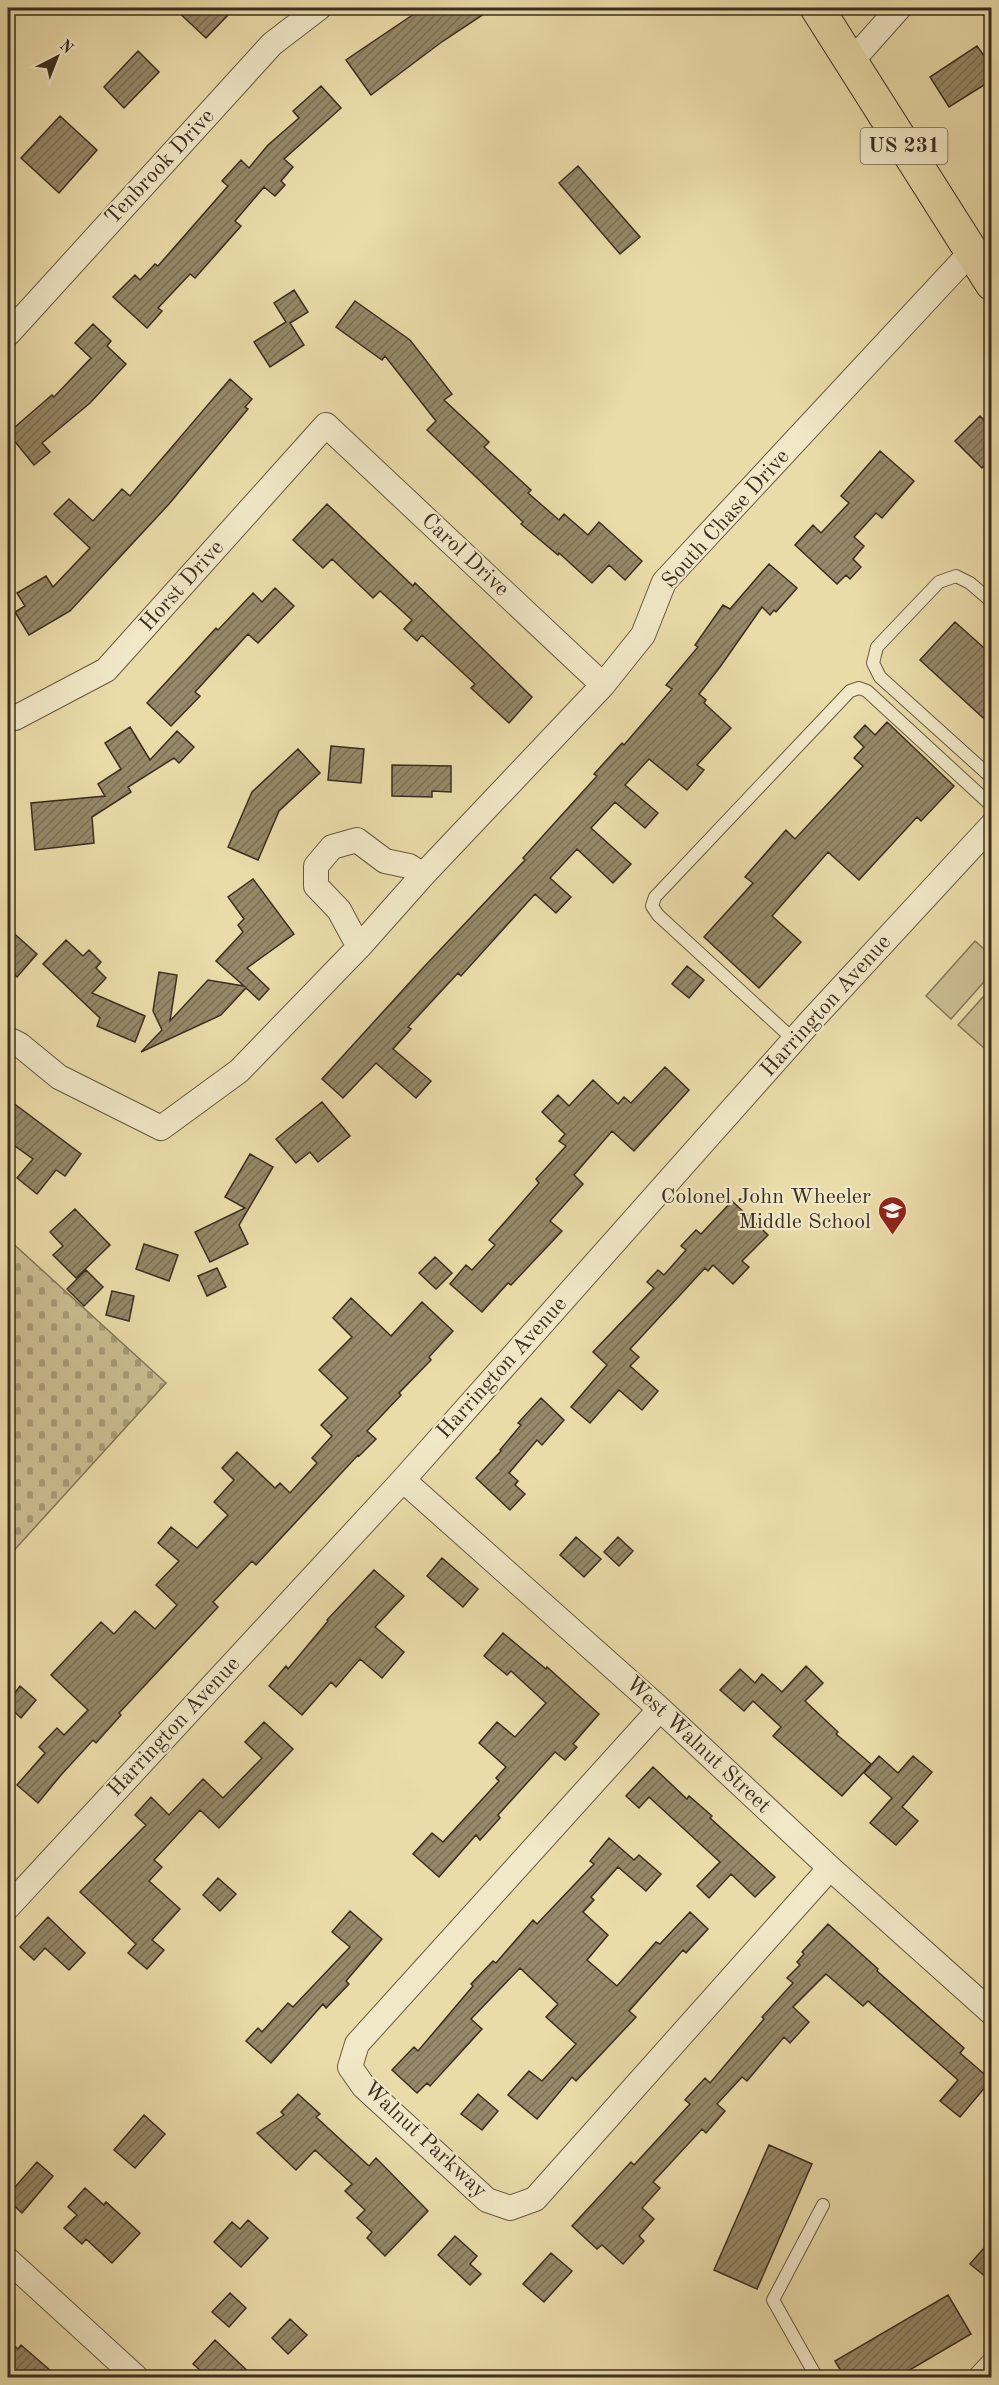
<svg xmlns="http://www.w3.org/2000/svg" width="999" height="2385" viewBox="0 0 999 2385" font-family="'Old Standard TT',serif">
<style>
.cemetery{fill:url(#cemetery-stones);stroke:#84765a;stroke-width:1.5}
.park{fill:#ccbe92;stroke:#84765a;stroke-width:1.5}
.building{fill:url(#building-hatch);stroke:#3c2d21;stroke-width:1.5}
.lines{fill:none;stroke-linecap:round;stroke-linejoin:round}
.lane-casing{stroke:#685943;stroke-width:14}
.street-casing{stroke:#685943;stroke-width:26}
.primary-casing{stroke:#3c2d21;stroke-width:35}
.lane{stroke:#f1e8c7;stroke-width:12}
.street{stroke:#f1e8c7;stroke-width:24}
.primary{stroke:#eadca9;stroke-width:33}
.labels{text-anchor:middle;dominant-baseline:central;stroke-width:4.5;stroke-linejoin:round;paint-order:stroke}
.shield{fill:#f1e8c7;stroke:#726553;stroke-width:1.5}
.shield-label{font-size:21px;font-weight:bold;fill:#3c2d21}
.street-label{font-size:22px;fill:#3c2d21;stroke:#f1e8c7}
.poi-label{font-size:22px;fill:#3c2d21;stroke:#f1e8c7;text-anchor:end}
</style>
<defs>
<pattern id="cemetery-stones" width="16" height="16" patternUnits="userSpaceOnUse" patternTransform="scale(1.5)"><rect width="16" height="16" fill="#ccbe92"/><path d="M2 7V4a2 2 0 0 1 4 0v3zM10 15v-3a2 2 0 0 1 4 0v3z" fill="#a79b77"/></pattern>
<pattern id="building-hatch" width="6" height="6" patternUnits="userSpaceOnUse" patternTransform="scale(1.5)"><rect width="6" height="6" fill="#968868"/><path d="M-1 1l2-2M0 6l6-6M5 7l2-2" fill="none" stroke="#7c7055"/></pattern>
</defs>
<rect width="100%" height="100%" fill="#eadca9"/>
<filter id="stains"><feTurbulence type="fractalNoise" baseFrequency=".00333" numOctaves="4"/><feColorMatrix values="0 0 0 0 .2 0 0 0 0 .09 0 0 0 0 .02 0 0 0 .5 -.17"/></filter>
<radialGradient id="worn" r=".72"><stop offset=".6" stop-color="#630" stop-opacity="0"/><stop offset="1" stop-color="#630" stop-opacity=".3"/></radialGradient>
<path class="cemetery" d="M8 1239 166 1383 8 1557Z"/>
<path class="park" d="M975 941 991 955V974L951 1019 926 996Z
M991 988V1040L984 1048 958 1025Z"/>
<path class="building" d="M174 8H220L228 15 206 38Z
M423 8H437L442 14 451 8H493L443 41 371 95 346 60Z
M977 46 992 67V80L949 107 930 77Z
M138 51 159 72 124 108 104 87Z
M321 86 341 108 284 159 293 167 281 181 285 185 275 196 264 187 235 221 241 226 195 278 190 274 158 308 162 311 147 328 113 297 135 275 140 280 155 264 158 266 228 186 222 181 241 160 249 168 268 145 299 118 293 111Z
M60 116 97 150 59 193 21 158Z
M578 166 640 237 620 254 559 183Z
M294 290 308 312 290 323 304 345 270 367 254 342 286 322 274 303Z
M355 301 410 340 452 394 444 400 489 442 484 447 531 490 528 493 559 520 564 514 588 535 599 522 642 561 625 580 609 565 592 583 559 553 558 555 521 524 523 522 427 430 436 421 385 356 382 360 336 327Z
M93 324 111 341 107 346 126 364 90 403 42 443 50 452 34 465 8 433 52 395 54 397 91 358 75 343Z
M230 379 252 399 245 407 248 409 169 504 70 611 29 635 15 612 25 606 17 593 46 576 53 587 90 548 54 514 69 499 93 521 122 489 130 496Z
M980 416 992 428V458L982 468 955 441Z
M880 451 914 481 882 518 876 513 854 537 864 546 853 559 861 567 850 579 846 575 837 584 795 545 813 525 821 533 849 503 841 496Z
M327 504 413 586 415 583 532 697 509 723 471 688 475 684 422 635 417 641 404 629 412 620 380 591 373 598 332 559 323 568 293 540Z
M769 564 797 588 776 612 774 610 770 615 762 607 720 667 699 694 706 700 704 703 731 728 697 765 704 770 687 790 649 759 625 785 658 813 645 828 615 802 591 828 631 864 613 883 577 849 550 878 571 897 556 913 535 894 461 976 458 973 408 1027 411 1029 393 1049 431 1081 416 1098 376 1063 343 1098 322 1079 422 969 525 860 523 858 597 776 594 774 622 743 624 745 672 689 666 685 698 647 695 645 723 605 730 609Z
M275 588 294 606 258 643 248 634 195 692 200 696 171 726 147 703 216 628 218 630 253 593 262 602Z
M955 622 992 655V726L920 660Z
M887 722 954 786 921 821 917 817 859 880 828 852 772 916 801 942 759 988 704 937 753 883 745 877 786 830 795 839 863 766 854 758 864 747 854 737 865 725 875 735Z
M130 727 150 760 177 731 194 747 179 763 174 758 128 787 131 792 92 817 94 843 35 850 31 803 105 796 98 784 121 769 105 743Z
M331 746 364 749 361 783 328 780Z
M298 749 320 773 279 811 258 860 228 847 252 792Z
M392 765 451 766V792L432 791V797L392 796Z
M253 879 294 934 247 968 269 989 259 1000 246 988 221 1015 141 1052 162 1030 153 1011 159 972 177 975 170 1021 208 980 244 986 216 961 243 932 238 925 244 919 228 897Z
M8 928 37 954 17 977 8 968Z
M66 940 83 956 89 950 101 962 96 968 106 978 92 993 145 1016 135 1042 97 1026 100 1018 43 964Z
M687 966 704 980 689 998 672 984Z
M665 1067 689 1090 634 1151 612 1131 574 1175 583 1184 550 1221 562 1231 511 1285 508 1283 482 1312 450 1284 466 1265 472 1270 495 1245 489 1240 539 1183 536 1179 566 1146 559 1141 565 1134 542 1112 558 1095 569 1106 593 1080 618 1104 624 1097 631 1103Z
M8 1099 81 1154 65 1176 56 1170 37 1194 17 1178 33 1159 8 1141Z
M322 1102 350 1136 318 1162 310 1152 296 1163 276 1139Z
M250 1154 273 1167 239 1225 248 1244 210 1262 195 1232 245 1208 225 1197Z
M732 1201 768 1235 742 1261 749 1267 733 1284 713 1265 708 1271 705 1268 630 1349 639 1357 630 1366 658 1391 642 1410 619 1390 590 1423 571 1407 607 1365 593 1352 654 1288 647 1282 658 1270 664 1275 686 1250 681 1246 696 1230 701 1234Z
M75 1209 110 1245 76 1278 53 1255 63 1246 50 1232Z
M144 1244 178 1255 169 1281 136 1269Z
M435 1257 452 1273 436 1289 419 1273Z
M217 1268 226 1287 207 1296 198 1276Z
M86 1270 103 1287 84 1306 67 1289Z
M112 1291 134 1296 129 1321 106 1315Z
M351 1298 391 1336 422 1302 453 1331 429 1357 431 1360 399 1393 401 1395 367 1431 376 1439 359 1456 358 1455 256 1565 252 1561 213 1602 218 1607 119 1713 121 1715 96 1743 93 1740 61 1775 38 1803 17 1785 45 1753 39 1747 57 1728 64 1735 88 1710 51 1675 101 1622 114 1634 135 1611 155 1629 177 1605 156 1585 179 1561 158 1543 171 1527 197 1548 228 1515 214 1502 234 1480 222 1468 237 1452 275 1488 280 1483 290 1493 317 1463 312 1458 332 1436 321 1425 348 1398 319 1370 352 1337 333 1318Z
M541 1398 564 1420 542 1445 537 1440 509 1473 518 1481 515 1485 525 1494 510 1510 476 1478 501 1451 500 1450 521 1425 518 1423Z
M576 1537 601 1559 584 1577 560 1555Z
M618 1537 633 1551 619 1566 604 1552Z
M442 1558 478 1589 463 1607 427 1576Z
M374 1570 404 1596 375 1627 404 1652 382 1678 360 1659 336 1687 331 1682 302 1715 269 1686 286 1666 288 1669 328 1621 327 1620Z
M503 1633 546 1669 547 1667 599 1714 573 1744 577 1747 565 1760 555 1752 498 1815 500 1818 480 1840 476 1835 439 1877 413 1854 432 1833 443 1842 499 1781 496 1778 506 1767 479 1743 497 1722 515 1737 546 1703 511 1671 507 1675 484 1656Z
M806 1666 823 1683 805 1701 838 1732 836 1734 871 1764 842 1796 773 1736 781 1727 753 1701 744 1711 720 1690 740 1669 755 1683 762 1674 782 1692Z
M20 1686 36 1700 21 1718 8 1706V1702Z
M264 1722 293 1749 219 1828 200 1810 154 1860 162 1867 149 1881 180 1909 152 1940 164 1950 147 1969 128 1953 136 1944 80 1892 146 1825 135 1815 151 1797 169 1815 203 1779 223 1798 262 1758 245 1742Z
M879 1756 898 1773 913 1756 932 1772 902 1807 918 1821 896 1845 870 1823 892 1798 864 1773Z
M653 1767 687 1799 689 1796 712 1816 710 1818 775 1877 755 1897 731 1874 709 1898 697 1886 720 1862 649 1797 639 1808 626 1796Z
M609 1838 634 1860 639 1855 661 1874 646 1891 618 1867 591 1897 594 1900 583 1912 608 1935 587 1960 617 1986 656 1942 660 1944 690 1912 708 1929 686 1953 683 1950 629 2011 636 2017 576 2081 572 2077 537 2119 508 2095 529 2071 542 2081 576 2044 546 2017 558 2004 520 1968 471 2019 482 2029 430 2086 427 2083 417 2093 392 2070 414 2047 418 2051 473 1986 471 1984 493 1961 496 1963 533 1920 537 1924 594 1864 590 1861Z
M218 1878 236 1894 220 1911 203 1895Z
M350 1911 382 1939 346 1981 349 1984 326 2008 323 2004 271 2063 246 2041 258 2028 262 2032 288 2003 293 2007 350 1947 332 1932Z
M48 1917 85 1953 69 1970 45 1948 34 1960 20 1947Z
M828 1924 878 1969 877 1971 964 2048 960 2053 991 2080 960 2117 940 2101 958 2080 868 2001 863 2006 826 1974 793 2007 809 2022 790 2043 784 2037 747 2081 742 2077 717 2104 725 2111 706 2133 702 2129 653 2182 660 2188 642 2208 654 2219 639 2236 644 2241 623 2264 602 2245 597 2249 572 2226 631 2162 634 2165 690 2104 685 2100 705 2078 710 2083 764 2019 762 2017 793 1983 787 1978 800 1965 797 1962 804 1954 802 1952Z
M298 2094 320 2114 316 2117 369 2166 376 2158 428 2211 385 2256 367 2238 372 2232 357 2218 365 2210 345 2191 352 2184 315 2150 296 2170 257 2133 284 2115 281 2112Z
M478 2094 498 2111 482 2130 461 2114Z
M144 2115 165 2134 135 2168 114 2150Z
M769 2145 812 2164 757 2289 714 2270Z
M37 2162 53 2176 22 2213 8 2200V2195Z
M85 2188 104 2205 106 2202 140 2233 112 2263 86 2239 82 2244 64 2228 77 2215 68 2207Z
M248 2220 268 2238 241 2267 214 2242 232 2222 240 2229Z
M455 2236 477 2256 470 2264 481 2274 470 2285 438 2255Z
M992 2239V2282L970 2264Z
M551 2253 572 2271 544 2302 523 2284Z
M230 2293 246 2308 229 2327 212 2312Z
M948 2295 971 2334 896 2378H845L835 2361Z
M290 2319 307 2335 288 2354 272 2338Z
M8 2340 18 2349 21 2345 59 2378H8Z
M215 2340 255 2378H209L193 2364Z"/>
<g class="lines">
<defs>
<path id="lane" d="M992 602 970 583 956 576 939 582 877 647 873 663 880 677 992 778
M794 1040 658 915 652 906 655 897 850 691 859 688 867 691 992 806
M817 2378 773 2300 823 2205"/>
<path id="street" d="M851 62 899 8
M8 334 272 44 319 8
M8 715 15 718 106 670 326 425 603 685
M359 947 339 910 316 886V866L332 847 357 840 385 861 409 866 423 875
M8 1039 20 1045 59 1077 161 1128 239 1071 359 947 423 875 603 685 643 635 664 582 972 251
M403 1480 660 1709 830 1868 992 2013
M660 1709 357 2044 350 2067 364 2087 487 2200 510 2208 535 2199 830 1868
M8 1907 403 1480 809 1023 992 825
M8 2260 137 2378
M980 2378 992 2365"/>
<path id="primary" d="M817 8 992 284"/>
</defs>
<use href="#lane" class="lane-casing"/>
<use href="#street" class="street-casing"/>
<use href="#primary" class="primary-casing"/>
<use href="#lane" class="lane"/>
<use href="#street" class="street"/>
<use href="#primary" class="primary"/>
</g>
<defs>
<symbol id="school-pin" viewBox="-11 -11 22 30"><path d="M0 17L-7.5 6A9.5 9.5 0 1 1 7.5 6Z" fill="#8f2418" stroke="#f1e8c7"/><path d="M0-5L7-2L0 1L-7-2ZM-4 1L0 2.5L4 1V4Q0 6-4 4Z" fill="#fff"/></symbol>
</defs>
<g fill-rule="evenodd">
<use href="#school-pin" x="876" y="1194" width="33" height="45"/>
</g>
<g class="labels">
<rect class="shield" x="860.5" y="128" width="87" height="36" rx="4.5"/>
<g class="shield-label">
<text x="904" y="146">US 231</text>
</g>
<g class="street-label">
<text transform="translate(160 167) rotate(-47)">Tenbrook Drive</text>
<text transform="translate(726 519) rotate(-48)">South Chase Drive</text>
<text transform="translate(465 555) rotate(43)">Carol Drive</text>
<text transform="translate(182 586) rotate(-48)">Horst Drive</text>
<text transform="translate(826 1006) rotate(-48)">Harrington Avenue</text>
<text transform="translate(502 1368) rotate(-48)">Harrington Avenue</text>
<text transform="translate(174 1727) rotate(-47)">Harrington Avenue</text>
<text transform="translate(698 1745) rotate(43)">West Walnut Street</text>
<text transform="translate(425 2140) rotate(43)">Walnut Parkway</text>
</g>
<g class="poi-label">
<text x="871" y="1197">Colonel John Wheeler<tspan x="871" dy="25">Middle School</tspan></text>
</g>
</g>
<rect width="999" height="2385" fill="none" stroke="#eadca9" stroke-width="30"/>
<rect x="9" y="9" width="981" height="2367" fill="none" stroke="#3c2d21" stroke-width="3"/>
<rect x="15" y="15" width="969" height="2355" fill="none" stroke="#3c2d21" stroke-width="1.5"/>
<g transform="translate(57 57) rotate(42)" stroke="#f1e8c7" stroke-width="4.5" paint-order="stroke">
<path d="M0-4.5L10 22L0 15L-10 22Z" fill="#3c2d21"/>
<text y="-9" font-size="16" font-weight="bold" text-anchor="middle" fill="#3c2d21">N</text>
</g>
<rect width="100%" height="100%" filter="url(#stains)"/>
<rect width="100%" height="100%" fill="url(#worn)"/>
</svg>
